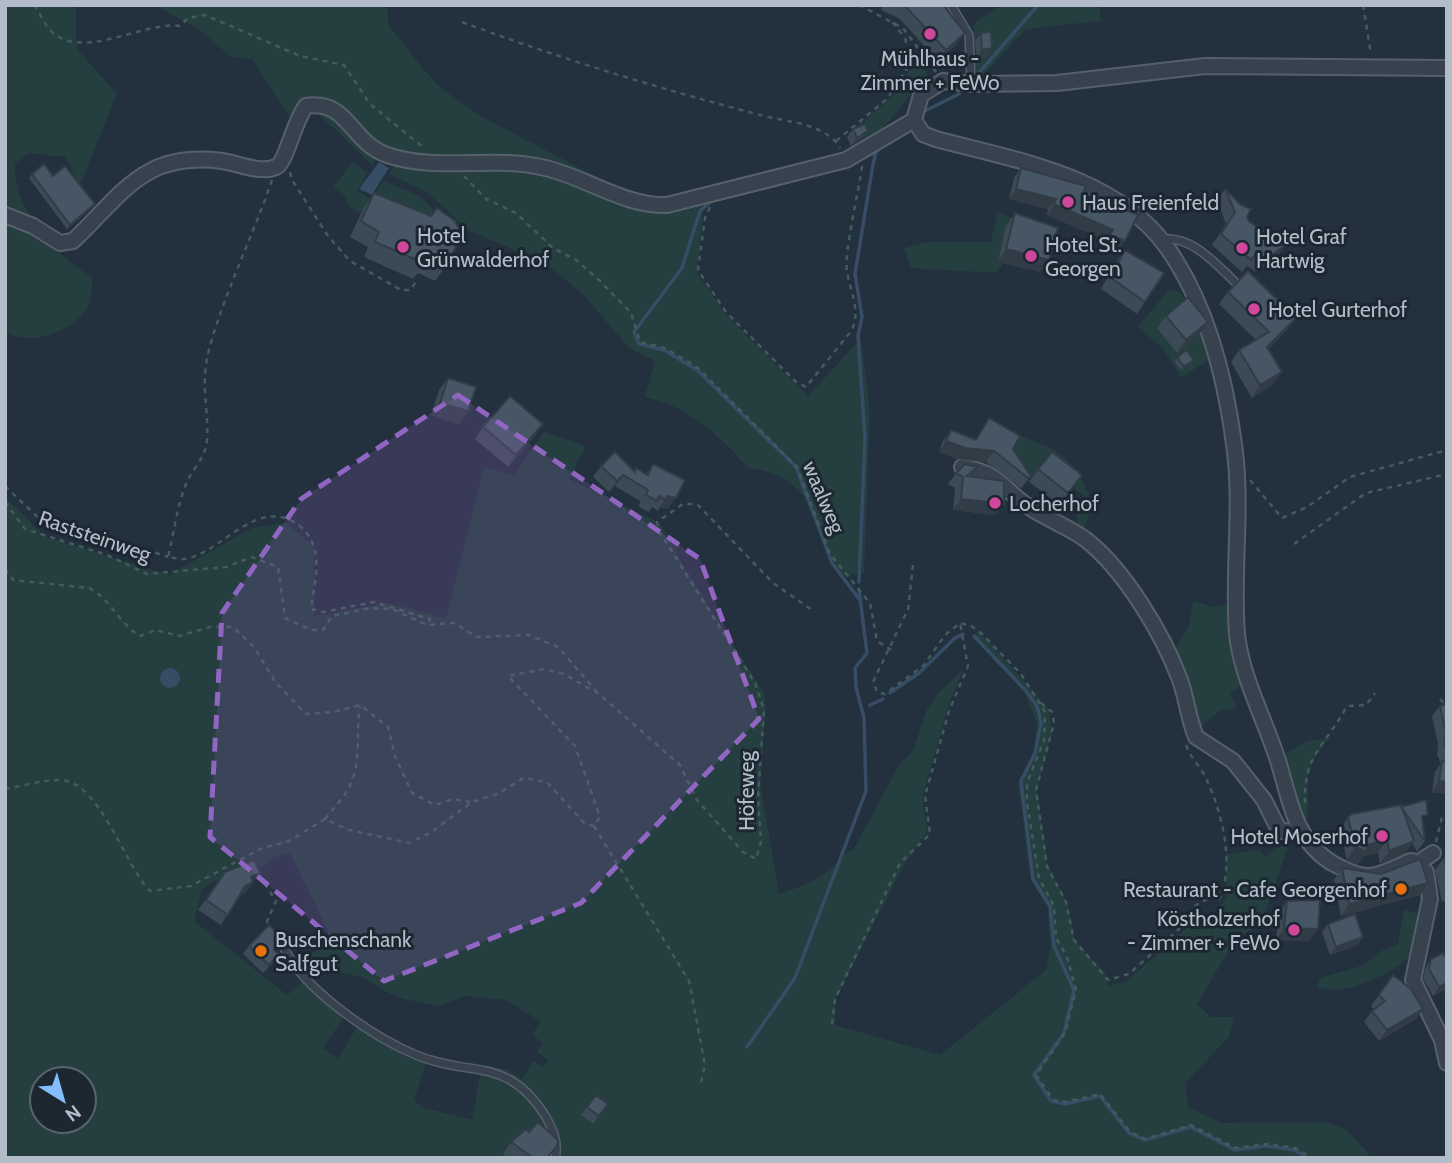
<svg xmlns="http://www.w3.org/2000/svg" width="1452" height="1163" viewBox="0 0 1452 1163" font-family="Cabin,sans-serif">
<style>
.green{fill:#253e3f;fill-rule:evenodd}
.water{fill:#364d65}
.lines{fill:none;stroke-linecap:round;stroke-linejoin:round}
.stream{stroke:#364d65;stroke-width:3.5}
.service-casing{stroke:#55606b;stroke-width:10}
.minor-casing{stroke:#55606b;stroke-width:18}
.path{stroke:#435b5c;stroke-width:2.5;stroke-dasharray:5 5;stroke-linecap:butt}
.service{stroke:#37424e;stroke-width:7}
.minor{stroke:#37424e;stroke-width:14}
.wall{fill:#3c4a56}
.shaded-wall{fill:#313c46}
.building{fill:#465664;stroke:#313c46;stroke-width:2}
.marked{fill:#9166c3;fill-opacity:0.2;stroke:#9166c3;stroke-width:5;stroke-dasharray:14 9;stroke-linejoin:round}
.hotel-dot{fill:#d1479c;stroke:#1c2732;stroke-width:2.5}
.food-dot{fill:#e8710a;stroke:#1c2732;stroke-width:2.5}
.labels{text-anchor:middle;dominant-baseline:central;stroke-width:6;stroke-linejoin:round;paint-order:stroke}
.poi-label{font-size:21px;fill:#b2bdc9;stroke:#1c2732;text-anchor:start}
.street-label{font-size:21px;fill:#b2bdc9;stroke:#1c2732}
</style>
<rect width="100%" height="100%" fill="#23303e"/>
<path class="green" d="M5 5H76V48L117 94 80 185 65 157 29 153 15 164C15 214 54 253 93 278 92 286 92 299 88 306 74 332 31 348 5 331Z
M387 5 389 26 425 71 441 88 482 117 632 195 704 206 697 273 726 315 808 396 861 338 870 412 864 573 845 576 837 569C816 519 810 474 748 468 720 436 688 406 645 397L655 361 629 348 583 294 546 264 468 230 427 192 389 174 394 166 377 158 372 165 307 103 289 116 252 59 231 57 200 30 156 6Z
M1000 5H1100L1101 21 1026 29 982 76 973 70 974 23Z
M913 65 927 71 926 79C903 99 892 124 866 143L859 125 891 98Z
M353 162 367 173 357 191 371 199 383 181C403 189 429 195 437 217L385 220 364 208 359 213 347 205 346 197 333 187Z
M997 212 1052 234 998 262 1004 263 995 273 911 268 904 248 929 242H991Z
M1169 290 1181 293 1200 324 1210 359 1181 378 1164 350 1138 326Z
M544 432 586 446 569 479 660 523 686 570 763 691 766 705 760 783 779 894C795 889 815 882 829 870 839 862 841 854 854 849L900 763 913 751 927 709 938 693 963 670 947 710 922 799 928 831 905 863 836 998 835 1025 940 1055 1046 970 1050 949 1048 908 1031 881 1018 783 1034 752 1037 724 1025 692 972 637 979 631 1048 708 1052 732 1037 790 1048 866 1067 902 1075 940 1105 973 1108 986 1127 981 1190 925 1207 927 1226 897V854L1260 850 1265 857 1285 842 1288 847 1261 925 1235 940 1197 1004 1211 1017H1234L1229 1037 1185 1083 1188 1107 1221 1123 1326 1122 1347 1130 1372 1158H5V497L46 537 169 575 252 528 286 523 314 547V616L387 603 446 618 484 467 514 475ZM290 853 332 939 310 955 319 968 365 978 384 991 404 999 439 1006 464 996 506 1000 541 1022 532 1034 543 1044 537 1052 548 1060 544 1067 533 1061 522 1079 508 1070 482 1064 472 1120 424 1108 414 1100 428 1056 398 1044 361 1020 338 1059 323 1048 343 1019 308 977 287 995 194 921 202 889 243 866 254 875 272 858ZM42 1079H84V1121H42Z
M1017 435C1064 450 1075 460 1093 505L1083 531 1075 525 1078 523 1076 510 1084 496 1043 464 1023 487 1005 460Z
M1193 601 1214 607 1237 602 1249 681 1230 693 1237 708 1221 710 1195 731 1170 659 1189 625Z
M1330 738C1295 777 1314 786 1305 829L1285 754 1307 741Z
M1404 910 1424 914C1422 924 1421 936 1417 946 1409 967 1355 991 1333 990 1328 990 1322 988 1317 987L1320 978 1364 965 1381 951 1398 944Z"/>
<path class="water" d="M379 162 389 168 372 195 359 189Z
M160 678a10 10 0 1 1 20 0a10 10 0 1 1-20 0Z"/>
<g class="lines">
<path class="stream" d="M978 74 1038 5
M925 111 959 94
M861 159 876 152
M715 198 700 211 682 268 634 332 639 344 664 350 697 370 796 467 832 563 859 599
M859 582 865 438 858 336 862 317 855 274 873 164 876 152 882 146
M974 636 1026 691 1037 706 1041 723 1035 753 1021 781 1033 879 1050 906 1054 946 1074 990 1064 1033 1034 1075 1051 1101 1065 1104 1100 1096 1129 1133 1145 1140 1191 1127 1235 1150 1266 1146 1294 1150 1308 1158
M890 693 919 673 955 638 963 634
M870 705 883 699
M747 1047 795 978 866 791 864 718 856 687 855 668 867 653 859 590"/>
<defs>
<path id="service" d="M951 5 969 35 971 83
M1160 240C1189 233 1215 263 1234 281
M284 948C304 990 373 1037 416 1055 472 1078 507 1055 546 1117 553 1130 559 1143 555 1158"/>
<path id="minor" d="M5 215 33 226 60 243 73 241C123 194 143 151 222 161 237 163 261 174 276 167 286 163 294 121 306 106 348 99 350 142 387 155 437 172 492 156 541 167 583 175 624 207 667 205L846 160 914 120
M962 467C1000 473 1002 489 1029 507 1047 519 1068 527 1085 539 1124 569 1163 634 1180 680 1187 699 1188 718 1196 737L1233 761 1264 800 1278 828 1282 831 1299 832
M1433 853 1418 863 1411 861C1398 866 1380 877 1366 876 1355 875 1341 868 1332 863 1290 837 1290 792 1274 749 1261 712 1241 673 1237 634 1232 570 1243 507 1234 444 1225 376 1206 302 1166 246 1114 175 1014 160 936 139L923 134 914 120 921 95 943 81 971 84 1057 83 1205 66 1447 68
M1418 863 1426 872 1430 899 1413 980 1442 1040 1447 1063"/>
</defs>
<use href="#service" class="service-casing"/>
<use href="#minor" class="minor-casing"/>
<path class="path" d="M34 5C40 13 45 26 53 33 85 60 144 21 180 26L188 18 205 15 300 56 344 65 370 104 424 148
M859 5 903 28 936 72
M1363 5 1371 54
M462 22C561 59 661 89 764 116 789 122 826 124 840 148
M836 141 887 99 911 62 905 38 890 19
M290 172 292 180 328 236 350 261 401 290H411L417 279
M464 176 486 199 516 213 553 248 576 260 599 280 631 313 640 342 665 348 698 368 797 467 830 554 870 603 877 641 891 650
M272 180C253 236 226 289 210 346 199 385 209 405 207 441 205 459 192 469 186 484 177 506 174 533 168 557 172 557 179 560 184 559 221 554 256 496 297 524 326 545 315 578 311 609L323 612 374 602 430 619 427 625
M710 207 705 218 698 270 726 312 796 382 806 387 852 330C861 308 850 292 847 271 844 251 859 191 862 166
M1250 480 1282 518 1307 507 1350 477 1447 450
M5 486 48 527 112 538 168 557
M5 502 25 529 107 555 147 574 226 567 252 557 278 567 285 618 311 630H323L332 616 370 608 392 609 427 625 455 623 476 637 529 635 558 647 597 692
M1294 544 1366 493 1447 474
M913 565 908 609 873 682 877 692 885 694 924 665 945 635 960 623 971 626 981 633 1021 674 1045 712 1044 740 1027 783V802L1039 878 1054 906 1056 938 1067 957 1076 990 1065 1033 1036 1075 1053 1100 1065 1102 1100 1094 1130 1132 1145 1139 1191 1125 1235 1148 1267 1144 1295 1148 1312 1158
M5 569 13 580 89 588C111 599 119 624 140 636L156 630 179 636 210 627H233L254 647 276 683 306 714 333 712 360 705 388 727 395 756 412 793 435 805 453 799 470 802
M1440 699 1447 707
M1041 703 1052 712 1054 723 1036 790 1047 866 1066 902 1074 940 1108 980 1129 974 1179 929 1196 905 1224 890
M1186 745C1190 757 1200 766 1206 778 1222 813 1236 865 1218 902
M5 789C23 786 42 780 60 780 99 780 125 866 150 891L191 886 262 848 289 841 325 819 349 830 409 843 430 833 472 802 497 794 524 778 547 782 585 824 594 826 600 817 575 746 508 676 545 669 564 674 599 694 680 765 697 800 743 852 756 859 761 842 758 797 764 710 755 683 659 531 657 522 683 504H697L773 583 815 612
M1305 803C1303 755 1326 745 1347 706L1366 705 1375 693
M325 819C333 808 347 795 351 783 361 760 356 731 360 706
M594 826 689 981 705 1065 700 1087
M1436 842 1442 817 1447 813
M259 875 276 901 266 924 268 927
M832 1024 835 999 900 863 930 834 925 796 949 711 968 666 960 623"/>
<use href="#service" class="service"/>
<use href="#minor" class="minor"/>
</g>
<path class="wall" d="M883 5H943L957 44 938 61 900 19 881 10Z
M981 33 987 57 977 58 975 41Z
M853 129 862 139 851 146 847 137Z
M1021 168 1100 206 1104 200 1125 241 1117 252 1103 245 1106 240 1047 215 1048 209 1009 199 1014 178Z
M32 174 92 208 67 229 29 178Z
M1225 189 1249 221 1284 246 1276 258 1256 272 1247 266 1242 272 1212 245 1226 224 1217 200Z
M374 193 446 266 435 281 418 273 413 279 364 257 368 247 350 237 363 209Z
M1015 213 1049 260 1040 272 998 262 1006 226Z
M1125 250 1164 273 1137 314 1101 289 1116 262Z
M1228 292 1296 318 1287 330 1269 349 1274 384 1252 398 1231 362 1239 350 1256 340 1219 304Z
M1166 316 1208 322 1199 334 1177 353 1157 328Z
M1177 358 1194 360 1191 364 1181 370 1174 362Z
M448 378 468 411 459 424 431 415 439 390Z
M989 418 1031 476 1021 488 986 462 957 459 939 452 943 441 951 430 975 440Z
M483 427 534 437 508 467 475 439Z
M653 464 685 480 668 509 660 507 658 511 652 507 649 512 639 507 640 501 615 486 609 492 593 477 601 466 646 474Z
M1038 469 1073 487 1060 505 1029 482Z
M956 473 970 477 996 515 953 510 955 488 948 484Z
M1447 704V794L1432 792 1435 772 1441 763 1437 755 1438 744 1432 716 1440 706Z
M1401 807 1423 822 1425 841 1417 852 1412 843 1405 853 1380 864 1378 853 1364 856 1358 864 1347 860 1340 830 1348 817Z
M1447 856V900L1442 902 1435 870 1444 858Z
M1342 868 1428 883 1420 895 1341 916 1334 880Z
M225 872 260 873 245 893 239 896 221 925 198 910Z
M1287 901 1318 929 1309 941H1276L1279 913Z
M1328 924 1363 937 1358 945 1330 955 1322 932Z
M249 946 278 947 275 951 273 963 263 973 243 954Z
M1431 959 1447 988 1433 996 1423 978 1426 967Z
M1393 975 1416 1019 1379 1041 1364 1022 1372 1011 1374 1009 1371 1006Z
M596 1095 608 1104 593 1124 581 1115Z
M511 1142 549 1158H508L503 1154Z"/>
<path class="shaded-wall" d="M965 33 957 44 938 61 946 50Z
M992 48 987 57 977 58 982 50Z
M868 131 862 139 851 146 857 138Z
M1016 189 1056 199 1048 209 1009 199Z
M95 204 92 208 67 229 70 225Z
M1054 204 1113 230 1106 240 1047 215Z
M1110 235 1125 241 1117 252 1103 245Z
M1284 246 1276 258 1256 272 1264 261Z
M1006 249 1049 260 1040 272 998 262Z
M1296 318 1287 330 1259 359 1267 347Z
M1208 322 1199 334 1177 353 1186 340Z
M1194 360 1191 364 1181 370 1184 366Z
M1282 372 1274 384 1252 398 1260 385Z
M440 403 468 411 459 424 431 415Z
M543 424 534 437 508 467 516 455Z
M946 441 994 451 986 462 957 459 939 452Z
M623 475 615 486 609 492 617 481Z
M667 496 676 498 668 509 660 507Z
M961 499 1004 504 996 515 953 510Z
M1439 781 1447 782V794L1432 792Z
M1387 840 1378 853 1364 856 1358 864 1347 860 1355 847Z
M1414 841 1405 853 1380 864 1389 851Z
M260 873 245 893 238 897 251 877Z
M1428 883 1420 895 1341 916 1349 904Z
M1284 928 1318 929 1309 941H1276Z
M1363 937 1358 945 1330 955 1336 947Z
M1447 983V988L1433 996 1439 987Z
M1423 1009 1416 1019 1379 1041 1387 1030Z"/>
<path class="building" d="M902 5H943L965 33 946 50 907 8Z
M991 32 992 48 982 50 981 33Z
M865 124 868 131 857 138 853 129Z
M44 164 53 176 65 166 95 204 70 225 32 174Z
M1021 168 1086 186 1082 197 1101 206 1104 200 1138 215 1125 241 1110 235 1113 230 1054 204 1056 199 1016 189Z
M1225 189 1241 205 1251 209 1247 217 1249 221 1284 246 1264 261 1256 254 1251 260 1221 234 1235 212Z
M374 193 431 216 437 208 455 221 462 235 446 266 429 258 424 263 375 242 379 232 361 221Z
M1015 213 1058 228 1049 260 1006 249Z
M1125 250 1164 273 1145 302 1110 277Z
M1248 271 1296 318 1267 347 1282 372 1260 385 1239 350 1269 332 1228 292Z
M1188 297 1208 322 1186 340 1166 316Z
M1186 350 1194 360 1184 366 1177 358Z
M448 378 476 387 468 411 440 403Z
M510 396 543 424 516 455 483 427Z
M989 418 1020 436 1013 449 1031 476 1028 478 994 451 965 448 946 441 951 430 976 440Z
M615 452 635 472 636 468 648 475 653 464 685 480 676 498 667 496 666 500 659 496 657 501 646 495 648 490 623 475 617 481 601 466Z
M1052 452 1082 475 1068 493 1038 469Z
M965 464 977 467 967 476 1004 481V504L961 499 963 477 956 473Z
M1447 704V749L1444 745 1446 733 1440 706Z
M1442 761 1447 762V782L1439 781Z
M1426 800 1428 815 1422 816 1425 841 1401 807Z
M1401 805 1414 841 1389 851 1387 840 1366 845 1367 852 1355 847 1348 817 1352 814Z
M1447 856V872L1444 858Z
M1420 859 1428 883 1349 904 1342 868 1381 874Z
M254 860 260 873 251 877 253 882 245 886 228 915 206 900 225 872Z
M1320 900 1318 929 1284 928 1287 901Z
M1355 914 1363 937 1336 947 1328 924Z
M269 925 284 939 274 950 279 954 269 965 249 946Z
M1443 953 1447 960V983L1439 987 1429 969 1431 959Z
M1393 975 1411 989 1423 1009 1387 1030 1372 1011 1385 1001 1379 995Z
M596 1095 608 1104 599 1116 587 1107Z
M538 1122 558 1140 557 1146 547 1158H533L511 1142 526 1129 529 1132Z"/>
<path class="marked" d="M458 395 700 559 759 719 581 903 384 981 210 837 222 613 301 499Z"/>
<g class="hotel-dot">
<circle cx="930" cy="34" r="7"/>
<circle cx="1068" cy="202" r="7"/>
<circle cx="403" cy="247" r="7"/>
<circle cx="1242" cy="248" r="7"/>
<circle cx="1031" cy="256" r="7"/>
<circle cx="1254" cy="309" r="7"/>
<circle cx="995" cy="503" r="7"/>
<circle cx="1382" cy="836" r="7"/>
<circle cx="1294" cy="930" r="7"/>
</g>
<g class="food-dot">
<circle cx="1401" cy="889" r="7"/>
<circle cx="261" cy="951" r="7"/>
</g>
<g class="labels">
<g class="poi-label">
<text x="930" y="58" text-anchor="middle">Mühlhaus -<tspan x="930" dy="24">Zimmer + FeWo</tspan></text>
<text x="1082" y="202">Haus Freienfeld</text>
<text x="417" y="235">Hotel<tspan x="417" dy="24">Grünwalderhof</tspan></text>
<text x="1256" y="236">Hotel Graf<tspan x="1256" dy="24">Hartwig</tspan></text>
<text x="1045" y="244">Hotel St.<tspan x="1045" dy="24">Georgen</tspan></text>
<text x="1268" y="309">Hotel Gurterhof</text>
<text x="1009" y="503">Locherhof</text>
<text x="1368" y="836" text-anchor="end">Hotel Moserhof</text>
<text x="1387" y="889" text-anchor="end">Restaurant - Cafe Georgenhof</text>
<text x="1280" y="918" text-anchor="end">Köstholzerhof<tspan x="1280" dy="24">- Zimmer + FeWo</tspan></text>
<text x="275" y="939">Buschenschank<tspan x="275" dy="24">Salfgut</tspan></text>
</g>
<g class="street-label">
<text transform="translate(824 497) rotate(67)">waalweg</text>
<text transform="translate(95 536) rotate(19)">Raststeinweg</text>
<text transform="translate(746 791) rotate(-90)">Höfeweg</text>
</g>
</g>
<rect width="1452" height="1163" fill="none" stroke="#b2bdc9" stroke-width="14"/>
<g transform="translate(63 1100) rotate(143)"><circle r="33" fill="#1c2732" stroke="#58636e" stroke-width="2"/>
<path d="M0-5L12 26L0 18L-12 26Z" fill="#85bcfb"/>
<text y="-10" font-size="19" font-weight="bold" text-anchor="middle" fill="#b2bdc9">N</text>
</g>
</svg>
